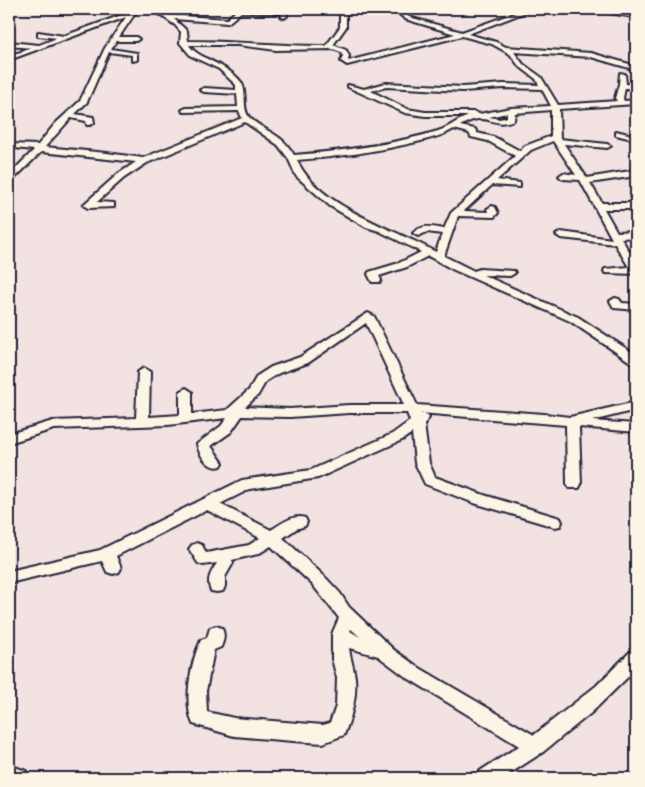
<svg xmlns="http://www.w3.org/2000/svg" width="645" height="787" viewBox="0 0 645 787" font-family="Itim,sans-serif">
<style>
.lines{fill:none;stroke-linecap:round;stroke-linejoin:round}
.minor-casing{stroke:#22223b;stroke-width:4}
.highway-casing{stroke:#22223b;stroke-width:3}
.minor{fill:#fcf5e5;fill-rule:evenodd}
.highway{fill:#fcf5e5;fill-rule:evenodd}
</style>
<rect width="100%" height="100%" fill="#f2e2e2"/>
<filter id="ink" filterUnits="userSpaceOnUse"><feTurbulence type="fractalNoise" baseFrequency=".02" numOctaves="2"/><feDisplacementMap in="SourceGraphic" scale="10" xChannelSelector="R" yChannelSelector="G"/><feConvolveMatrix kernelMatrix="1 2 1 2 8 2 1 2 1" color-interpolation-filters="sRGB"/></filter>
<g filter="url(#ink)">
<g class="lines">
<defs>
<path id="minor" d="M132 9H138L119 37H136L139 39 136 41H116L111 49 137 53V60L132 61V55L109 52 87 102 75 114 93 117 94 123 90 125H87L86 121 71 118 45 147 107 153 143 158 242 118 239 111 183 112 182 110 186 108 238 107 237 94 204 92 200 90 204 88 236 90V85L219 69 191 56 180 43 181 32 175 25 152 9H158L169 15 227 19 238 9 288 10 287 16 284 18 281 16 282 13 241 12 228 23 174 19 187 31 188 41C234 41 279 46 326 46L340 27V9H346V27L333 45 346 50 349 56 348 61 455 34 405 19 396 11 390 9H401L409 17 462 32 526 9H534L468 34 496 42 506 47 591 53 636 66V70L591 57 514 52 523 64 541 77 558 105 617 101 615 98 619 84 620 73 625 74 626 84 636 85V89L625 88 623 98 624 101 636 100V104L559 109 560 139 607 144 611 146 607 148 564 144 587 178 636 170V176L590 183 602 203H636V209H604L617 232 636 231V237L621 238 636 263V274L605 273 604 271 605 269 629 267 615 244 561 238 556 235 561 232 612 239 580 180 563 179 559 176 563 173 576 175 553 141 531 150 497 180 520 183V187L492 185 464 211 488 212 487 209 492 206 495 207 498 213 494 217 458 216 444 256 474 271 480 269 514 271 515 273 510 276 483 275 578 317 636 355V364L632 363 570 321 454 270 428 256 407 267 379 276 381 280 380 282H372L368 274 369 272 399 263 421 252 379 231 366 227 330 206 296 176 288 158 278 145 245 122 147 163 124 178 97 202 114 203V207L88 208 83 205 118 174 136 162 41 152 12 181 9 182V175L34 150 14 148 10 146 11 144 38 145 55 124 80 101 105 48 126 17 9 60V56L32 48 9 46V42L39 45 57 38 38 36V32L64 36 130 12ZM462 36 492 44 510 54 519 66 536 79 539 85 503 84 463 87 386 83 364 89 348 85V87L405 113 425 116H469C458 119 449 128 438 131 391 145 343 151 294 155 291 150 287 144 282 140 273 132 259 127 250 118 241 109 248 92 241 82 228 64 196 58 189 45H238L276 50 333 49 341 52 343 56 341 61 347 65ZM386 87 463 91 503 88 542 89 551 106 511 108 479 114 475 112H425L407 109 371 91ZM551 110V136L525 146 520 151 494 137 477 133 475 129 460 126C466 123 472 119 479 119 493 118 496 127 514 120L515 113ZM507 113V117L500 119 489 117ZM454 129 469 133 471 137 488 141 515 156 451 213 444 229C432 227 423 224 413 233L418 236 427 232 442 234 436 252C393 228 318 207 297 160 339 157 380 151 421 141 432 138 444 135 454 129Z
M616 131 636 136V140L616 135Z
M615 298 619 299 622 303 636 304V310L614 308 610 301Z
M368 313 374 316 417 405 544 414 570 417 636 402V410L592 421 636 424V432L579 427 581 484 579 488H569L567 484 566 425 420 413 428 415 429 418 424 424 429 463 435 477 484 495 560 518 562 522 560 526 555 527 474 503 425 484 415 463 412 433 402 440 318 478 250 489 220 504 271 530C281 524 293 514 305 518L307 522 305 526 296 529 283 538 324 576 340 593 349 607 394 650 418 667 534 735 596 686 630 652 636 650V669L591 713 543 752 503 778H477L480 771 519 746 406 677 378 656 349 648C350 658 354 668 355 678 357 698 351 717 344 735L323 743 293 741 234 736 193 724C183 702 191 661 201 640L207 638 210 628 216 626 222 628C225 635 224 640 221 647L214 650 206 691 207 712 234 718 323 725 330 723 336 706 337 678 332 659V634L339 618 312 584 271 546 258 554 232 560 233 563 225 577V586L223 591 217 592 211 591C206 580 211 572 217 563L203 565 198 563 189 549 192 545 197 543 202 545 206 553 249 545 260 538 207 510 116 556 121 568 119 572 113 574 107 572 102 561 9 583V571L100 550 242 480 311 470 392 434 410 421 407 413H349L290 417 242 416 231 432 211 446 223 463 221 466C209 470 199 455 197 444L221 426 227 418 168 425 54 429 9 443V434L53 421 136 418 138 372 144 368 150 372 149 417 180 415V392L186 388 192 392V414L227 410 249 390 257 376 271 367 300 357ZM366 323 404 405H349L290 409 245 407 258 395 266 381 279 373 308 363ZM351 629 359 636 360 637 350 631Z
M9 765 26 771 29 778H9Z"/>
<path id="highway" d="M597 9H615L636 12V18L601 12Z"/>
</defs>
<use href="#minor" class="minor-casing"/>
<use href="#highway" class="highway-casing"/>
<use href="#minor" class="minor"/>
<use href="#highway" class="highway"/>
</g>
</g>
<rect width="645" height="787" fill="none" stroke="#fcf5e5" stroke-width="30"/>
<rect x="15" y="15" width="615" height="757" fill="none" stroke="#22223b" stroke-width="2" filter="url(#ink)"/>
</svg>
